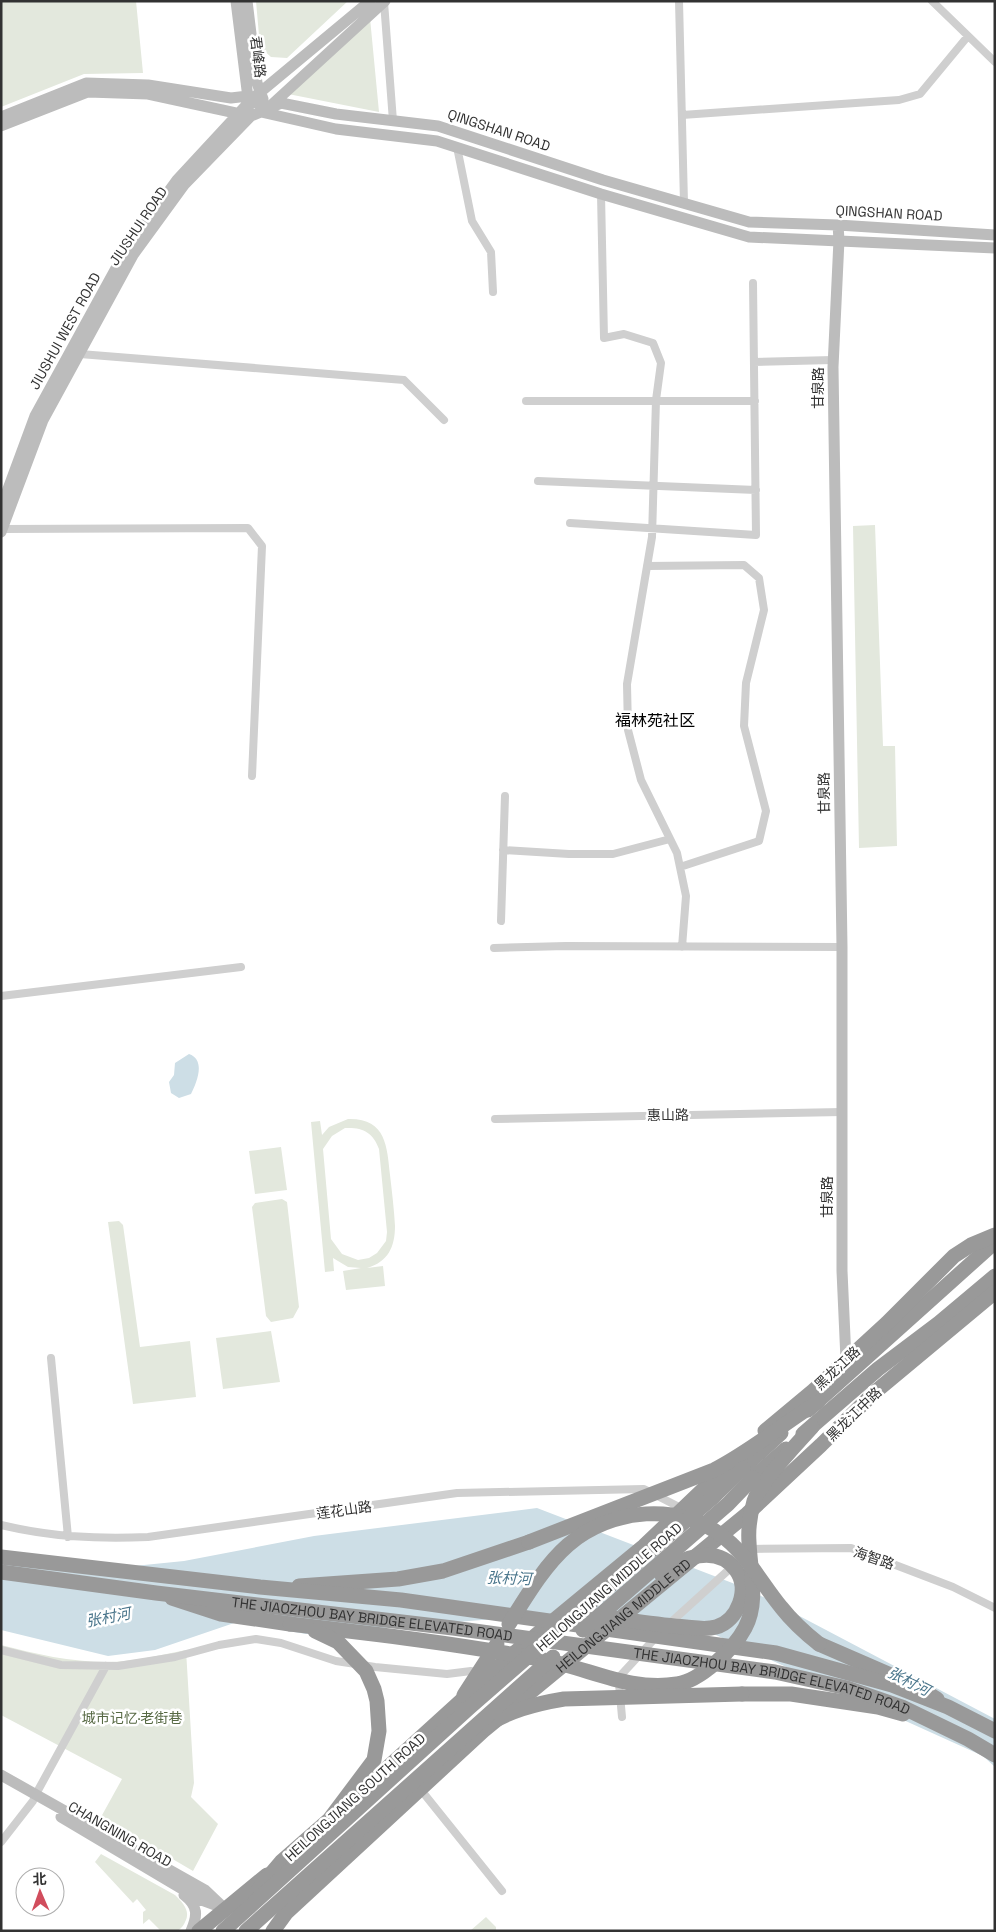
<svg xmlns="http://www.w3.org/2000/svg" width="996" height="1932" viewBox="0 0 996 1932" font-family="'Space Grotesk','Noto Sans SC',sans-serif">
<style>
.green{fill:#e3e8dd;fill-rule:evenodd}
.water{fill:#cddee6}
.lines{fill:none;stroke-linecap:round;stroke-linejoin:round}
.street{stroke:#cfcfcf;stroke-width:8}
.secondary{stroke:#bcbcbc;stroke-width:11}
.highway{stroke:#999;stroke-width:15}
.highway-bridge{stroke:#999;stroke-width:15}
.labels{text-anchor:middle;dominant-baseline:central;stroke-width:5;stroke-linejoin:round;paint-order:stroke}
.street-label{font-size:14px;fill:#323232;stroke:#fff}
.park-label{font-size:14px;fill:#576944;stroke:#fff}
.water-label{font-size:15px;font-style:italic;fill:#49758b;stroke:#fff}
.quarter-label{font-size:16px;fill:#000;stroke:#fff}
</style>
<rect width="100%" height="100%" fill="#fff"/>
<path class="green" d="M1 1H136L143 73 84 74 1 107Z
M256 1H348L287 58 271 57 260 47Z
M370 18 379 112 283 93Z
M875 525 883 746H895L897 846 859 848 853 526Z
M348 1119C386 1118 387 1146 390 1175 392 1192 394 1209 395 1226 395 1247 388 1262 367 1268L383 1266 385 1286 346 1290 343 1271 361 1268 348 1267 333 1258 334 1271 325 1272 311 1122 320 1121 322 1135 329 1127ZM345 1128C362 1127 373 1132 379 1149L387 1232 386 1241 377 1253 369 1258 358 1260 342 1254 331 1239 323 1149 332 1136Z
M281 1147 287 1190 255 1194 249 1151Z
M282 1199 287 1202 299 1307 293 1318 271 1322 266 1316 252 1207 255 1203Z
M119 1221 123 1225 140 1347 190 1341 196 1397 133 1404 108 1222Z
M271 1331 280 1382 223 1389 216 1338Z
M1 1645C36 1654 70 1662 107 1662 133 1662 160 1655 186 1650L194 1783 191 1797 218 1824 193 1871 101 1817 122 1779 1 1715Z
M101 1854 175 1895C183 1903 191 1911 185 1922 184 1925 180 1930 177 1931 173 1932 165 1931 161 1931L149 1919 143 1924V1912L146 1910 137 1899 133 1903 95 1862Z
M486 1917 496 1927V1931H470Z"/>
<path class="water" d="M189 1054C206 1060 197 1082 191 1094L179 1098 171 1093 169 1082 174 1075 175 1063Z
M537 1508 748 1589 995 1719V1767L983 1756 696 1626 660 1620 543 1615 306 1634 237 1622 155 1650 108 1656 1 1630V1553L84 1571 184 1561 314 1536Z"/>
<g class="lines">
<path class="street" d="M679 1 684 203
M932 1 995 62
M384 2 393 121
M682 115 899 100 920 94 968 36
M457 147 472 221 491 252 493 292
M601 194 604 338 624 334 653 343 661 363 656 400 652 537 627 684 628 730 641 780 677 853 686 896 682 947
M80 354 404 380 444 420
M754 362 833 360
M526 401H755
M538 481 756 490
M570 523 756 535 753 283
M2 529 248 528 262 546 252 776
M647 566 744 565 759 578 764 610 746 683 744 726 766 811 759 841 680 867
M503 850 569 854H613L670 839
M501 921 505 796
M494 948 566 946 842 947
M1 996 241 967
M495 1119 842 1112
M51 1358 68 1537
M1 1525C52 1537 96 1539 148 1537L457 1493 644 1489 685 1510
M748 1549 851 1548 953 1587 995 1608
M669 1624 734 1565
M1 1650 61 1665 118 1666 175 1657 219 1645 256 1639 281 1643 336 1661 375 1667 447 1674 471 1671 480 1675
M622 1717 619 1684 621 1675 657 1636
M421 1790 502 1891
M1 1842 33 1801 36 1794 106 1666"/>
<path class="secondary" d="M236 1 249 106
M247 1 257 83 263 99
M266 110 281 103 336 114 438 126 603 180 749 222 838 225 995 235
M261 112 336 129 437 141 601 194 749 237 995 248
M1 117 86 83 148 85 231 98 248 96 266 110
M1 126 88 92 148 94 245 115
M838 225 839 240 833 367 842 947V1271L846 1360
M1 508 35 416 126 250 177 180 252 99 370 1
M1 532 43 420 133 255 184 185 251 116 266 110 385 1
M1 1775 205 1890 225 1909
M61 1817 199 1899 218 1906
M184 1895C198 1906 198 1915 191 1931"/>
<g class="highway">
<path d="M808 1410 995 1242"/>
<path d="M765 1431 813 1391 887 1323 954 1256 971 1245 995 1235"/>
<path d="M803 1434 878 1369 939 1323 995 1276"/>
<path d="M743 1468 781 1433"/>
<path d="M753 1478 786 1449"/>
<path d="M299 1586 398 1579 443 1571 529 1542"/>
<path d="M172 1598 221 1614 290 1624"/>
<path d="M819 1644 918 1687 937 1699"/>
<path d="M742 1694H791L878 1707 903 1714"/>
<path d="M342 1809 506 1660 644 1546 732 1462"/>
<path d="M199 1931 267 1875"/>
<path id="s1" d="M273 1931 286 1913 483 1731 747 1514 821 1445 875 1392 995 1292"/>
</g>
<g class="highway-bridge">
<path d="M529 1542 714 1470C751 1451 783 1424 818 1402"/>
<path d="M1 1557 260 1587 401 1600 776 1653 892 1685 948 1707 995 1731"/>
<path id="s2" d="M1 1572 156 1593 453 1628 775 1672 847 1688 902 1707 968 1739 995 1755"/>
<path d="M594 1616C625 1619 655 1625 686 1627 696 1628 706 1630 716 1627 738 1621 750 1589 736 1570 717 1544 681 1557 661 1574"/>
<path d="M290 1624C375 1634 460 1644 544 1660 589 1668 630 1692 677 1684 700 1681 734 1649 745 1628 759 1602 750 1570 749 1542 748 1529 750 1515 754 1501 760 1482 797 1444 812 1427"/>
<path d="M509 1624C526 1597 544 1566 568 1545 611 1508 681 1501 726 1539 749 1558 762 1584 781 1607 792 1621 805 1633 819 1644"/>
<path d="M562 1627 711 1499 743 1468"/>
<path d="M583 1630 728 1504 753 1478"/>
<path d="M464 1695 497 1644"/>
<path d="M483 1727C509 1711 534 1704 564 1699L742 1694"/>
<path d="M259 1888 281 1862 329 1820 374 1760 379 1731 377 1701 374 1689 366 1671 338 1642 315 1631"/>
<path d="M223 1931 470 1707 533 1652"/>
<path d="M246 1931 553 1657"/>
</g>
</g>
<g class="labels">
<g class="street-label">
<text transform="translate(258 57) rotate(83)">君峰路</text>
<text transform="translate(499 130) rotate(18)">QINGSHAN ROAD</text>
<text transform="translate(889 213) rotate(3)">QINGSHAN ROAD</text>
<text transform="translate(138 226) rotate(-56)">JIUSHUI ROAD</text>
<text transform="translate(65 331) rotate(-61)">JIUSHUI WEST ROAD</text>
<text transform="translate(818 388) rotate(-90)">甘泉路</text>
<text transform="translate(824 793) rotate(-91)">甘泉路</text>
<text transform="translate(668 1115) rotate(-1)">惠山路</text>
<text transform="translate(827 1197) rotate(-90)">甘泉路</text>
<text transform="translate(837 1368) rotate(-43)">黑龙江路</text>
<text transform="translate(854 1414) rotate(-44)">黑龙江中路</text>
<text transform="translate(344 1510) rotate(-8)">莲花山路</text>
<text transform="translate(874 1558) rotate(19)">海智路</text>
<text transform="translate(609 1587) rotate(-41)">HEILONGJIANG MIDDLE ROAD</text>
<text stroke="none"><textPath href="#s1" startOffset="472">HEILONGJIANG MIDDLE RD</textPath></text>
<text stroke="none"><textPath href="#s2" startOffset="374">THE JIAOZHOU BAY BRIDGE ELEVATED ROAD</textPath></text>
<text stroke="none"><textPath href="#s2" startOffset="779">THE JIAOZHOU BAY BRIDGE ELEVATED ROAD</textPath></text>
<text transform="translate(355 1797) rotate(-42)">HEILONGJIANG SOUTH ROAD</text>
<text transform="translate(120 1834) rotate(30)">CHANGNING ROAD</text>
</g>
<g class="park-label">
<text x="132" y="1718">城市记忆·老街巷</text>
</g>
<g class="water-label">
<text transform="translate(509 1578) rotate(2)">张村河</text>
<text transform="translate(108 1617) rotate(-11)">张村河</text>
<text transform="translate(909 1681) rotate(27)">张村河</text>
</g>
<g class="quarter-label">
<text x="655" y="720">福林苑社区</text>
</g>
</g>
<rect width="996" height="1932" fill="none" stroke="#323232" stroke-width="5"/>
<g transform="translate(40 1892) rotate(358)"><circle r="24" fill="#ffffff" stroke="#adadad"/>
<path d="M0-4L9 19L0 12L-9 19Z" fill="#d14d5d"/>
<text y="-8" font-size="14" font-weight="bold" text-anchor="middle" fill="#323232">北</text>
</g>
</svg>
